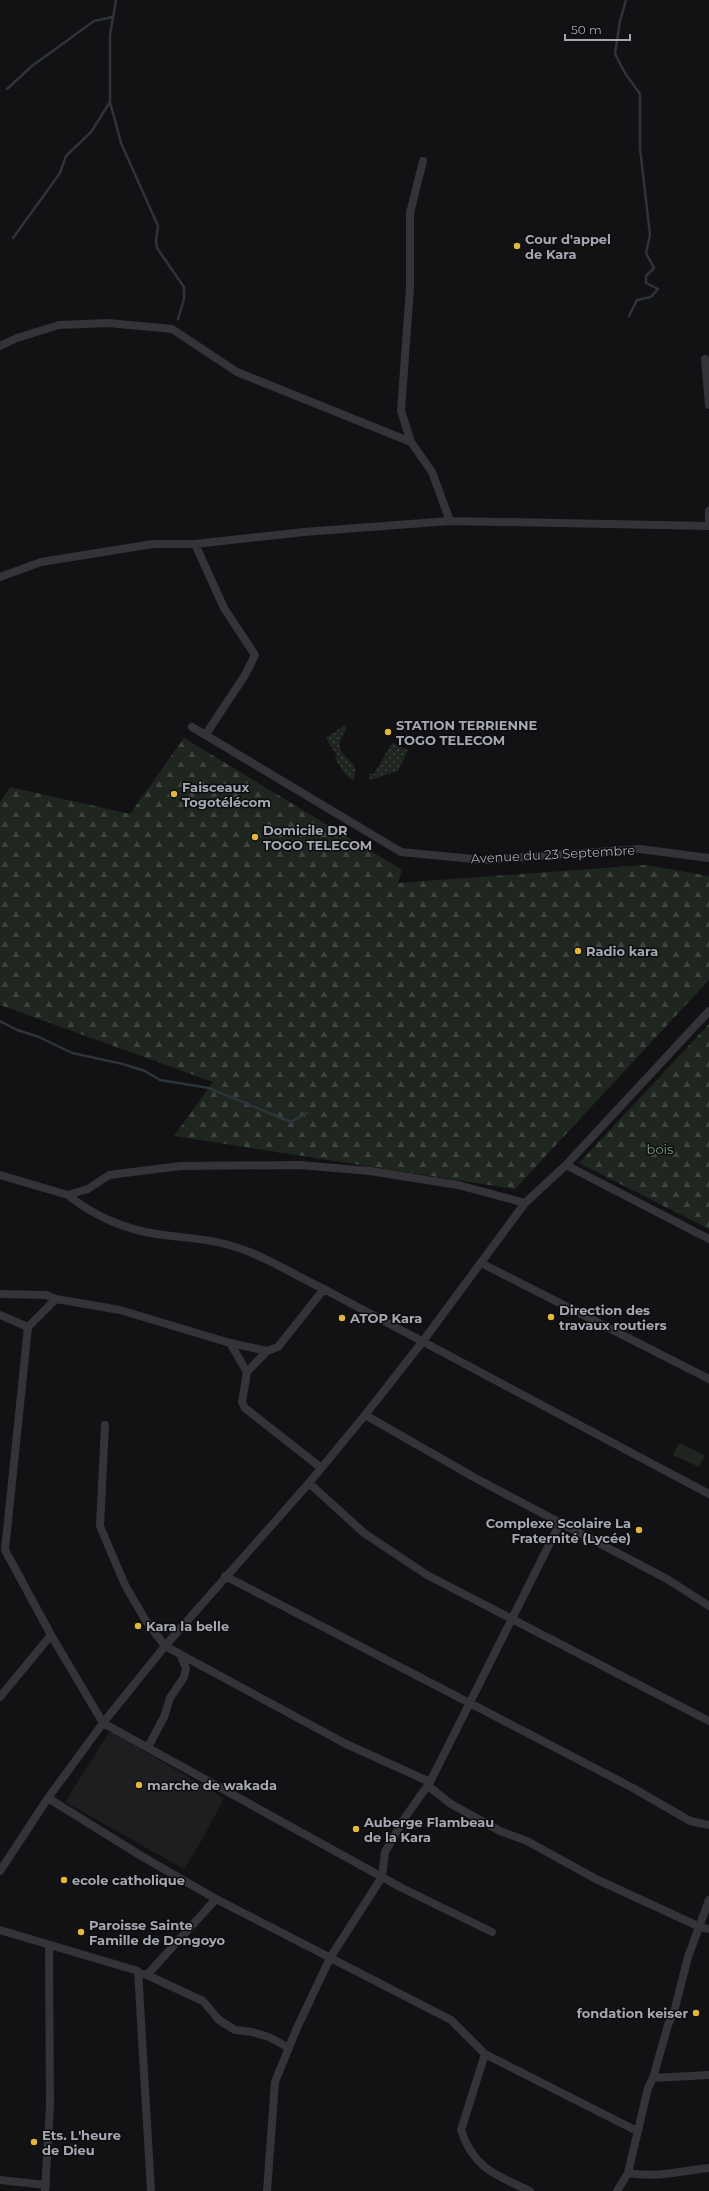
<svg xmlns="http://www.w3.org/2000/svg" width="709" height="2191" viewBox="0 0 709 2191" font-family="Montserrat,sans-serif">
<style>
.built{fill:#1e1e20}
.green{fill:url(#green-dots)}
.forest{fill:url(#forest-firs)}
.pitch{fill:#1f2620}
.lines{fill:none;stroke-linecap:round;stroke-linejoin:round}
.stream{stroke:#2d343b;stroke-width:2.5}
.street{stroke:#343438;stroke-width:8}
.poi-dot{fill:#e2b73c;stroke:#0d0d0f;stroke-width:1.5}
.labels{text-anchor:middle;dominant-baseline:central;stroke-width:3;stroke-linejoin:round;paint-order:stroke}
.poi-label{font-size:13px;font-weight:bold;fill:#a5a8b3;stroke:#0d0d0f;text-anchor:start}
.street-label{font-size:13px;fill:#a5a8b3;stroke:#0d0d0f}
.park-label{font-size:13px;fill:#7d9d81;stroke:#0d0d0f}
</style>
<defs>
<pattern id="green-dots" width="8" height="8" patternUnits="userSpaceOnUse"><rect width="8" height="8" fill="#1f2620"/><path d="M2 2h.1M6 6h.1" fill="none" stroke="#3d433e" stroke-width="1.8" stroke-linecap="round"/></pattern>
<pattern id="forest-firs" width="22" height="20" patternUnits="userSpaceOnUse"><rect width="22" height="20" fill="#1f2620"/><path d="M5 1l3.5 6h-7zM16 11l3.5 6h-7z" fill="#3d433e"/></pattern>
</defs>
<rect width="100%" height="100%" fill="#121214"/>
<path class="built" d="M110 1731 224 1798 203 1838 184 1869 65 1802Z"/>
<path class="green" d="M345 725 346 729C344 734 340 738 340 744 338 759 363 760 353 780 344 775 340 767 335 758L337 756 326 738Z
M392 743 408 750 398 771 370 780 369 773 374 774Z"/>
<path class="forest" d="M184 738 402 870 398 883 645 865 709 876V980L515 1189 174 1136 213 1082 0 1005V802L10 787 130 814Z
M709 1024V1229L579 1163Z"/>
<path class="pitch" d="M679 1443 705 1455 699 1467 673 1455Z"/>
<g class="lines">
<path class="stream" d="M116 0 110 35V102L121 143 158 226 156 240 157 248 184 287V299L178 319
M626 0 620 21 615 54 625 73 640 94V148L650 235 646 253 654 268 646 276V283L658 289 651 297 637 300 629 316
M7 89 32 66 94 21 113 17
M13 238 60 173 66 156 91 132 110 102
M0 1021 17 1030 39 1037 72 1053 123 1064 145 1071 160 1080 209 1088 291 1122 307 1113"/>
<path class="street" d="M423 161 410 213V288L401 411 411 442 432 472 450 521
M0 346 17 338 59 325 108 323 172 329 237 372 411 442
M705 359 709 405
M709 526V511
M195 544 224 608 255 655 245 675 206 734
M0 577 41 562 153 544H195L304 532 450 521 709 526
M192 727 401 852 483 860 640 849 709 858
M566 1165 709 1239
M0 1175 68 1195 88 1189 109 1175 181 1166 299 1165 370 1171 458 1185 525 1203
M68 1195C92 1215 126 1230 157 1234 182 1238 208 1238 232 1246 264 1255 294 1275 324 1289
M481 1263 709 1379
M0 1294 46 1295 56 1299
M0 1315 28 1327 56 1299 120 1310 230 1343 247 1372 242 1402 245 1408 320 1467
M28 1327 5 1550 51 1635 103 1723 402 1888 492 1932
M230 1343 267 1351
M247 1372 267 1351 278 1347 324 1289 709 1494
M365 1415 477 1479 667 1579 709 1606
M105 1425 100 1526 125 1585 146 1621 165 1646 346 1744 430 1782
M309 1483 364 1533 427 1575 709 1721
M225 1576 633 1788 690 1821 709 1825
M0 1697 51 1635
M148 1747 164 1717 170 1698 184 1677 186 1668 180 1654
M428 1786 451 1804 500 1831 527 1841 596 1879 700 1927 709 1929
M48 1798 138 1854 216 1899 451 2020 485 2054 637 2131
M0 1871 48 1798 103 1723 165 1646 309 1483 365 1415 423 1341 525 1203 566 1165 709 1011
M0 1930 138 1971 151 2191
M144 1974 147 1975 216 1899
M147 1975 203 2001 219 2020 235 2030 252 2032 269 2037 289 2048
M485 2054 461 2130C474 2169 496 2175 530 2191
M653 2078 668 2025 674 2012 688 1957 709 1900
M628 2173C654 2178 682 2171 709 2168
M0 2180 46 2185
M45 2191 50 2106 49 1946
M267 2191 275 2082 296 2030 330 1958 382 1877 385 1852 404 1819 430 1782 560 1523
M617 2191 628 2173 648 2088 653 2078 709 2075"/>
</g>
<g class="poi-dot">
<circle cx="517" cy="246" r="4"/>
<circle cx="388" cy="732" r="4"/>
<circle cx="174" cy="794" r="4"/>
<circle cx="255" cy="837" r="4"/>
<circle cx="578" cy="951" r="4"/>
<circle cx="551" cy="1317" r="4"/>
<circle cx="342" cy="1318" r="4"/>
<circle cx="639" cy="1530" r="4"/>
<circle cx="138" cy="1626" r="4"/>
<circle cx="139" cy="1785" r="4"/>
<circle cx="356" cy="1829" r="4"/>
<circle cx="64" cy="1880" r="4"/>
<circle cx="81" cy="1932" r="4"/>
<circle cx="696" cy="2013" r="4"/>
<circle cx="34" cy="2142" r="4"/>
</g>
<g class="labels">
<g class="poi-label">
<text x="525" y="239">Cour d'appel<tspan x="525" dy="15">de Kara</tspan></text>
<text x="396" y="725">STATION TERRIENNE<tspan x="396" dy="15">TOGO TELECOM</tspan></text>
<text x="182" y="787">Faisceaux<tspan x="182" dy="15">Togotélécom</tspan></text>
<text x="263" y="830">Domicile DR<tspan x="263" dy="15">TOGO TELECOM</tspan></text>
<text x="586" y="951">Radio kara</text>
<text x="559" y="1310">Direction des<tspan x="559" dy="15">travaux routiers</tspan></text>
<text x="350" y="1318">ATOP Kara</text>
<text x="631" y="1523" text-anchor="end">Complexe Scolaire La<tspan x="631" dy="15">Fraternité (Lycée)</tspan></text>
<text x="146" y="1626">Kara la belle</text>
<text x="147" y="1785">marche de wakada</text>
<text x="364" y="1822">Auberge Flambeau<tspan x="364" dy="15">de la Kara</tspan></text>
<text x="72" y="1880">ecole catholique</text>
<text x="89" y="1925">Paroisse Sainte<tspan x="89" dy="15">Famille de Dongoyo</tspan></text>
<text x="688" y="2013" text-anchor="end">fondation keiser</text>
<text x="42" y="2135">Ets. L'heure<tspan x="42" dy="15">de Dieu</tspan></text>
</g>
<g class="street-label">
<text transform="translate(553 854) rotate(-3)">Avenue du 23 Septembre</text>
</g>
<g class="park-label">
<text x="660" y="1149">bois</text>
</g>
</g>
<path d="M565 34v6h65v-6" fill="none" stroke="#a5a8b3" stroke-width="2"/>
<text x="571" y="34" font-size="12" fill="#a5a8b3" stroke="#0d0d0f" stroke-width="3" paint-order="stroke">50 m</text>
</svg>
